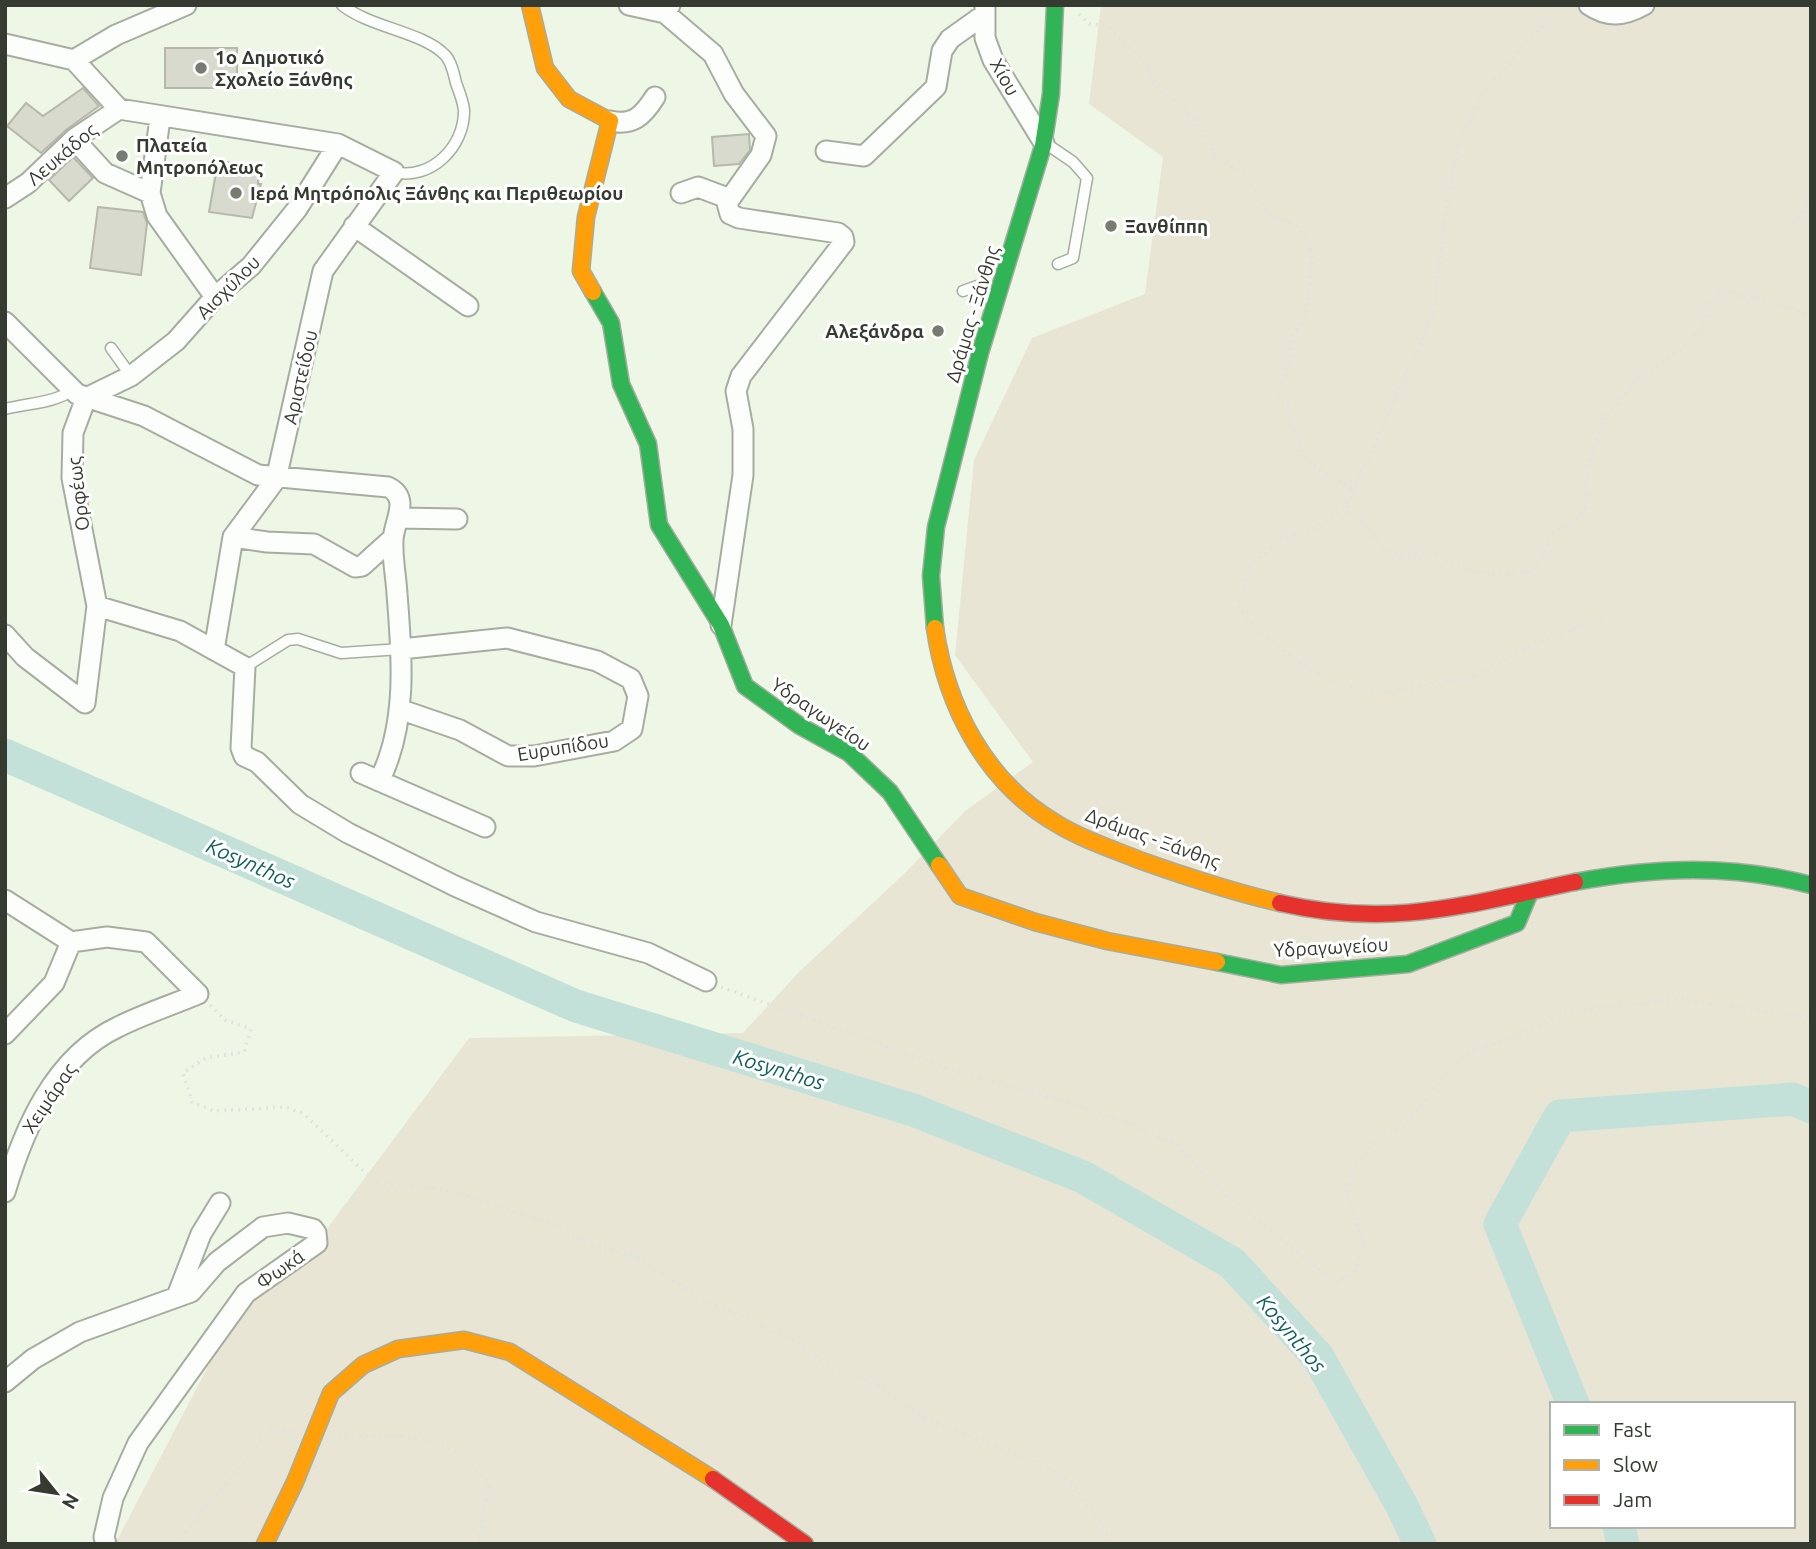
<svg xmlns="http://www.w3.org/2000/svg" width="1816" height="1549" viewBox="0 0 1816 1549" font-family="Ubuntu,sans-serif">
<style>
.green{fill:#e8e5d5;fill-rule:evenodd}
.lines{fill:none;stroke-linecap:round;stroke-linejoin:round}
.river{stroke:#c3e1d9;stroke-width:33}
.building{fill:#d7dacc;stroke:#b5b8ab;stroke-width:2}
.lane-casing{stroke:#a6ada0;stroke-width:13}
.street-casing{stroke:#a6ada0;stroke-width:23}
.fast-casing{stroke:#a6ada0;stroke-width:19}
.slow-casing{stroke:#a6ada0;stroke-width:19}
.jam-casing{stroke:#a6ada0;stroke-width:19}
.path{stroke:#e0e3de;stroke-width:3.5;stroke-dasharray:2 5;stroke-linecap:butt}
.lane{stroke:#fcfefb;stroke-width:10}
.street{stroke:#fcfefb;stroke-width:19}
.fast{stroke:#30b455;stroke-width:16}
.slow{stroke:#ff9f0a;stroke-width:16}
.jam{stroke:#e5322d;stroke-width:16}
.poi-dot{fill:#767d70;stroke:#fff;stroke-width:2.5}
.labels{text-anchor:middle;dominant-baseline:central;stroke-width:6;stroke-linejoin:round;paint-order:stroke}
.poi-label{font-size:19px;font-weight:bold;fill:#353b30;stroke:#fff;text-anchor:start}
.street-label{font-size:19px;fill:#353b30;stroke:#fff}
.water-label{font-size:21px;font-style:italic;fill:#0e5e5a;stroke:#fff}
</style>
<rect width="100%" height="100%" fill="#eef7e6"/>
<path class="green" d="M1101 5H1811V1544H115L237 1311 300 1265 469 1038 743 1033 799 972 905 873 965 811 1033 762 955 655 974 460 1032 338 1145 294 1163 157 1089 104ZM1552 1404H1793V1526H1552Z"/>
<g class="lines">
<path class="river" d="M5 755 576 1006 913 1110 1083 1177 1232 1263 1318 1357 1402 1506 1420 1544
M1573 1404 1500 1224 1560 1116 1793 1099 1811 1107
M1619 1526 1623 1544"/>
</g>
<path class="building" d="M165 48H237V88H165Z
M83 88 99 106 66 130 41 153 7 126 26 103 43 116Z
M749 134 750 150 739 164 714 166 712 137Z
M73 157 93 178 69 201 49 180Z
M218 161 260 167 258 184H261L252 218 209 212Z
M98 207 143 212 147 223 141 275 90 268Z"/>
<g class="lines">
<defs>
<path id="lane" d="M342 5C369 27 422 32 444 54 451 60 454 74 456 83 459 91 463 101 464 110 465 147 430 181 394 172
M1048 145 1073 162 1087 178 1073 258 1058 264
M963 291 977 286 985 290 990 299
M111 348 131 376
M5 409C29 403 54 403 73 390
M245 667 288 640 298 639 341 653 401 649"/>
<path id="street" d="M629 5 665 13 670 5
M1589 5C1608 18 1624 16 1644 5
M985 6V38L993 60 1044 143
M665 13 713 54 734 94 766 136 761 155 727 203 730 214 739 218 838 233 843 237 844 242 741 376 736 391 743 429V475L721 625
M5 44 74 60 116 35 186 5
M74 60 119 109
M119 109 338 144 394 172 323 271 276 479 233 537 214 650
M160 118 150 193 157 216 215 297
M610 121C633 126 643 116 655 97
M74 139 105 173 150 193
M826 151 864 156 936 87 942 51 950 39 985 14
M681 193 698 187 730 199
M5 198 28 183 74 139 119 109
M354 226 468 306
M5 322 77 394 144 416 258 475 388 487C411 498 394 521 393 540 392 557 396 576 397 594 402 654 408 725 379 781
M86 398 131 376 176 341 215 297 251 266 297 209 338 144
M399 518 457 519
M233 537 267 542 314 544 355 567 362 566 393 538
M97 606 180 631 245 667 241 748 244 756 257 762 300 804 348 833 455 886 536 922 648 953 706 981
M5 635 25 657 85 703 97 606 72 478 73 433 86 398
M399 709 460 730 508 756H534L614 741 632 729 638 696 631 679 597 661 507 638 401 649
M361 773 485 827
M5 900 71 942
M5 1034 54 983 71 942 107 937 146 942 198 994C172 1005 144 1014 118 1027 54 1057 24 1129 5 1192
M177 1296 201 1234 220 1203
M5 1382 33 1359 80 1332 191 1292 217 1262 263 1227 288 1223 313 1229 316 1233 317 1243 246 1293 138 1443 113 1498 104 1537 106 1544"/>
<path id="fast" d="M593 292 611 323 621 384 648 444 659 525 721 625 745 686 800 726 849 753 890 792 939 865
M935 628 931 576 936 527 980 353 1043 146 1051 94 1055 5
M1575 882C1656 867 1731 864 1811 885
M1217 962 1281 975 1408 964 1517 923 1530 892"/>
<path id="slow" d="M530 5 545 68 569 99 610 121 586 217 581 271 593 292
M935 628C946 705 985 781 1054 822 1081 839 1112 849 1142 861 1187 877 1233 892 1280 903
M939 865 960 896 1035 922 1107 941 1217 962
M265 1544 295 1482 331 1393 363 1365 398 1349 464 1340 510 1352 713 1479"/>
<path id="jam" d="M1280 903C1392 929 1467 904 1575 882
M713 1479 805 1544"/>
</defs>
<use href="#lane" class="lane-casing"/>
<use href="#street" class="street-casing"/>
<use href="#fast" class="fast-casing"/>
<use href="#slow" class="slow-casing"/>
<use href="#jam" class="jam-casing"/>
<path class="path" d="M1561 5 1484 92 1460 140 1450 183 1433 316 1347 505 1311 531 1282 538 1249 569 1238 606 1256 629 1285 652 1332 682 1380 694 1471 677 1527 647 1602 618
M1079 14 1089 24 1106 25 1123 40 1147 67 1155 86 1187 111 1205 135 1214 156 1244 173 1270 214 1295 225 1305 236 1313 255 1305 320 1292 335 1289 363 1278 397 1288 404V420C1297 432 1298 449 1307 460 1317 473 1340 478 1354 492
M1794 224 1811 201
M1347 505 1353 517 1365 522C1371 538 1388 555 1407 555 1420 555 1428 551 1441 554L1448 565C1475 573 1502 577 1530 572L1545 553 1550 534 1574 522 1587 505V474L1602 420 1640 377 1664 362 1693 338 1705 318 1711 300 1727 290 1740 297H1756L1811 316
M721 987 961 1073 1074 1104 1129 1123 1177 1145 1223 1193 1336 1282 1354 1273 1363 1245 1347 1192 1351 1172 1378 1138 1407 1125 1434 1087 1472 1051 1514 1037 1568 1012 1675 999 1811 1017
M210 1005 225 1020 251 1029 244 1052 206 1058 183 1073 192 1102 214 1111 286 1107 304 1114 376 1183 432 1188 470 1196 553 1225 592 1244 638 1258 704 1300 794 1340 830 1367 878 1386 926 1419 1041 1464 1074 1484 1113 1544
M338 1436C400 1437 451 1428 489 1485L478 1544
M176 1544 270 1429 292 1432"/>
<use href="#lane" class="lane"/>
<use href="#street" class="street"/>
<use href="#fast" class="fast"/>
<use href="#slow" class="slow"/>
<use href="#jam" class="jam"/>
</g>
<g class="poi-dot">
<circle cx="201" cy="68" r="7"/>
<circle cx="122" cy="156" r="7"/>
<circle cx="236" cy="193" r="7"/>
<circle cx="1111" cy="226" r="7"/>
<circle cx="938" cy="331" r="7"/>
</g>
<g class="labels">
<g class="poi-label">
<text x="215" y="57">1ο Δημοτικό<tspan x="215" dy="22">Σχολείο Ξάνθης</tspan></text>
<text x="136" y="145">Πλατεία<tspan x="136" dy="22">Μητροπόλεως</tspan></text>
<text x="250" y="193">Ιερά Μητρόπολις Ξάνθης και Περιθεωρίου</text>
<text x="1125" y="226">Ξανθίππη</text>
<text x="924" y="331" text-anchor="end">Αλεξάνδρα</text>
</g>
<g class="street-label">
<text transform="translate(1005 77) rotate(60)">Χίου</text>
<text transform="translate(62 154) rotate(-40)">Λευκάδος</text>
<text transform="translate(228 287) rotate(-45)">Αισχύλου</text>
<text transform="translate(972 314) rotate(-73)">Δράμας - Ξάνθης</text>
<text transform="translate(300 377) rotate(-77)">Αριστείδου</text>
<text transform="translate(78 494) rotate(-97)">Ορφέως</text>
<text transform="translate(821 714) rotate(34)">Υδραγωγείου</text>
<text transform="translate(563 747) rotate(-9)">Ευρυπίδου</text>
<text transform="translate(1153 838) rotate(20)">Δράμας - Ξάνθης</text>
<text transform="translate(1331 947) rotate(-3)">Υδραγωγείου</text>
<text transform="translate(49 1098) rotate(-56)">Χειμάρας</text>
<text transform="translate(280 1269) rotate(-35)">Φωκά</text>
</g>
<g class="water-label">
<text transform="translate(251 863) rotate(24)">Kosynthos</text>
<text transform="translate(779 1069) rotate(17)">Kosynthos</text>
<text transform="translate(1292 1333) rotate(50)">Kosynthos</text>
</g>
</g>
<rect width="1816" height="1549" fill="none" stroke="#353b30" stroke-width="14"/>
<rect x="1550" y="1402" width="245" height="126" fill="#ffffff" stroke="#aeb1ac" stroke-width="2"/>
<rect x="1564" y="1425" width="35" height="10" fill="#30b455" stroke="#aeb1ac" stroke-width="2"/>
<text x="1613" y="1437" font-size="21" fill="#353b30">Fast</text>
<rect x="1564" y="1460" width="35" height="10" fill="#ff9f0a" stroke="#aeb1ac" stroke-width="2"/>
<text x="1613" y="1472" font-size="21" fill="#353b30">Slow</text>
<rect x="1564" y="1495" width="35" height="10" fill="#e5322d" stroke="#aeb1ac" stroke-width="2"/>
<text x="1613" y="1507" font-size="21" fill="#353b30">Jam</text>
<g transform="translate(56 1493) rotate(120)" stroke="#ffffff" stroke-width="5" paint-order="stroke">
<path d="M0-5L12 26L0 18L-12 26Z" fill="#353b30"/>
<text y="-10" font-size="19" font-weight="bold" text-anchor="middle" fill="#353b30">N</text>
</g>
</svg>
